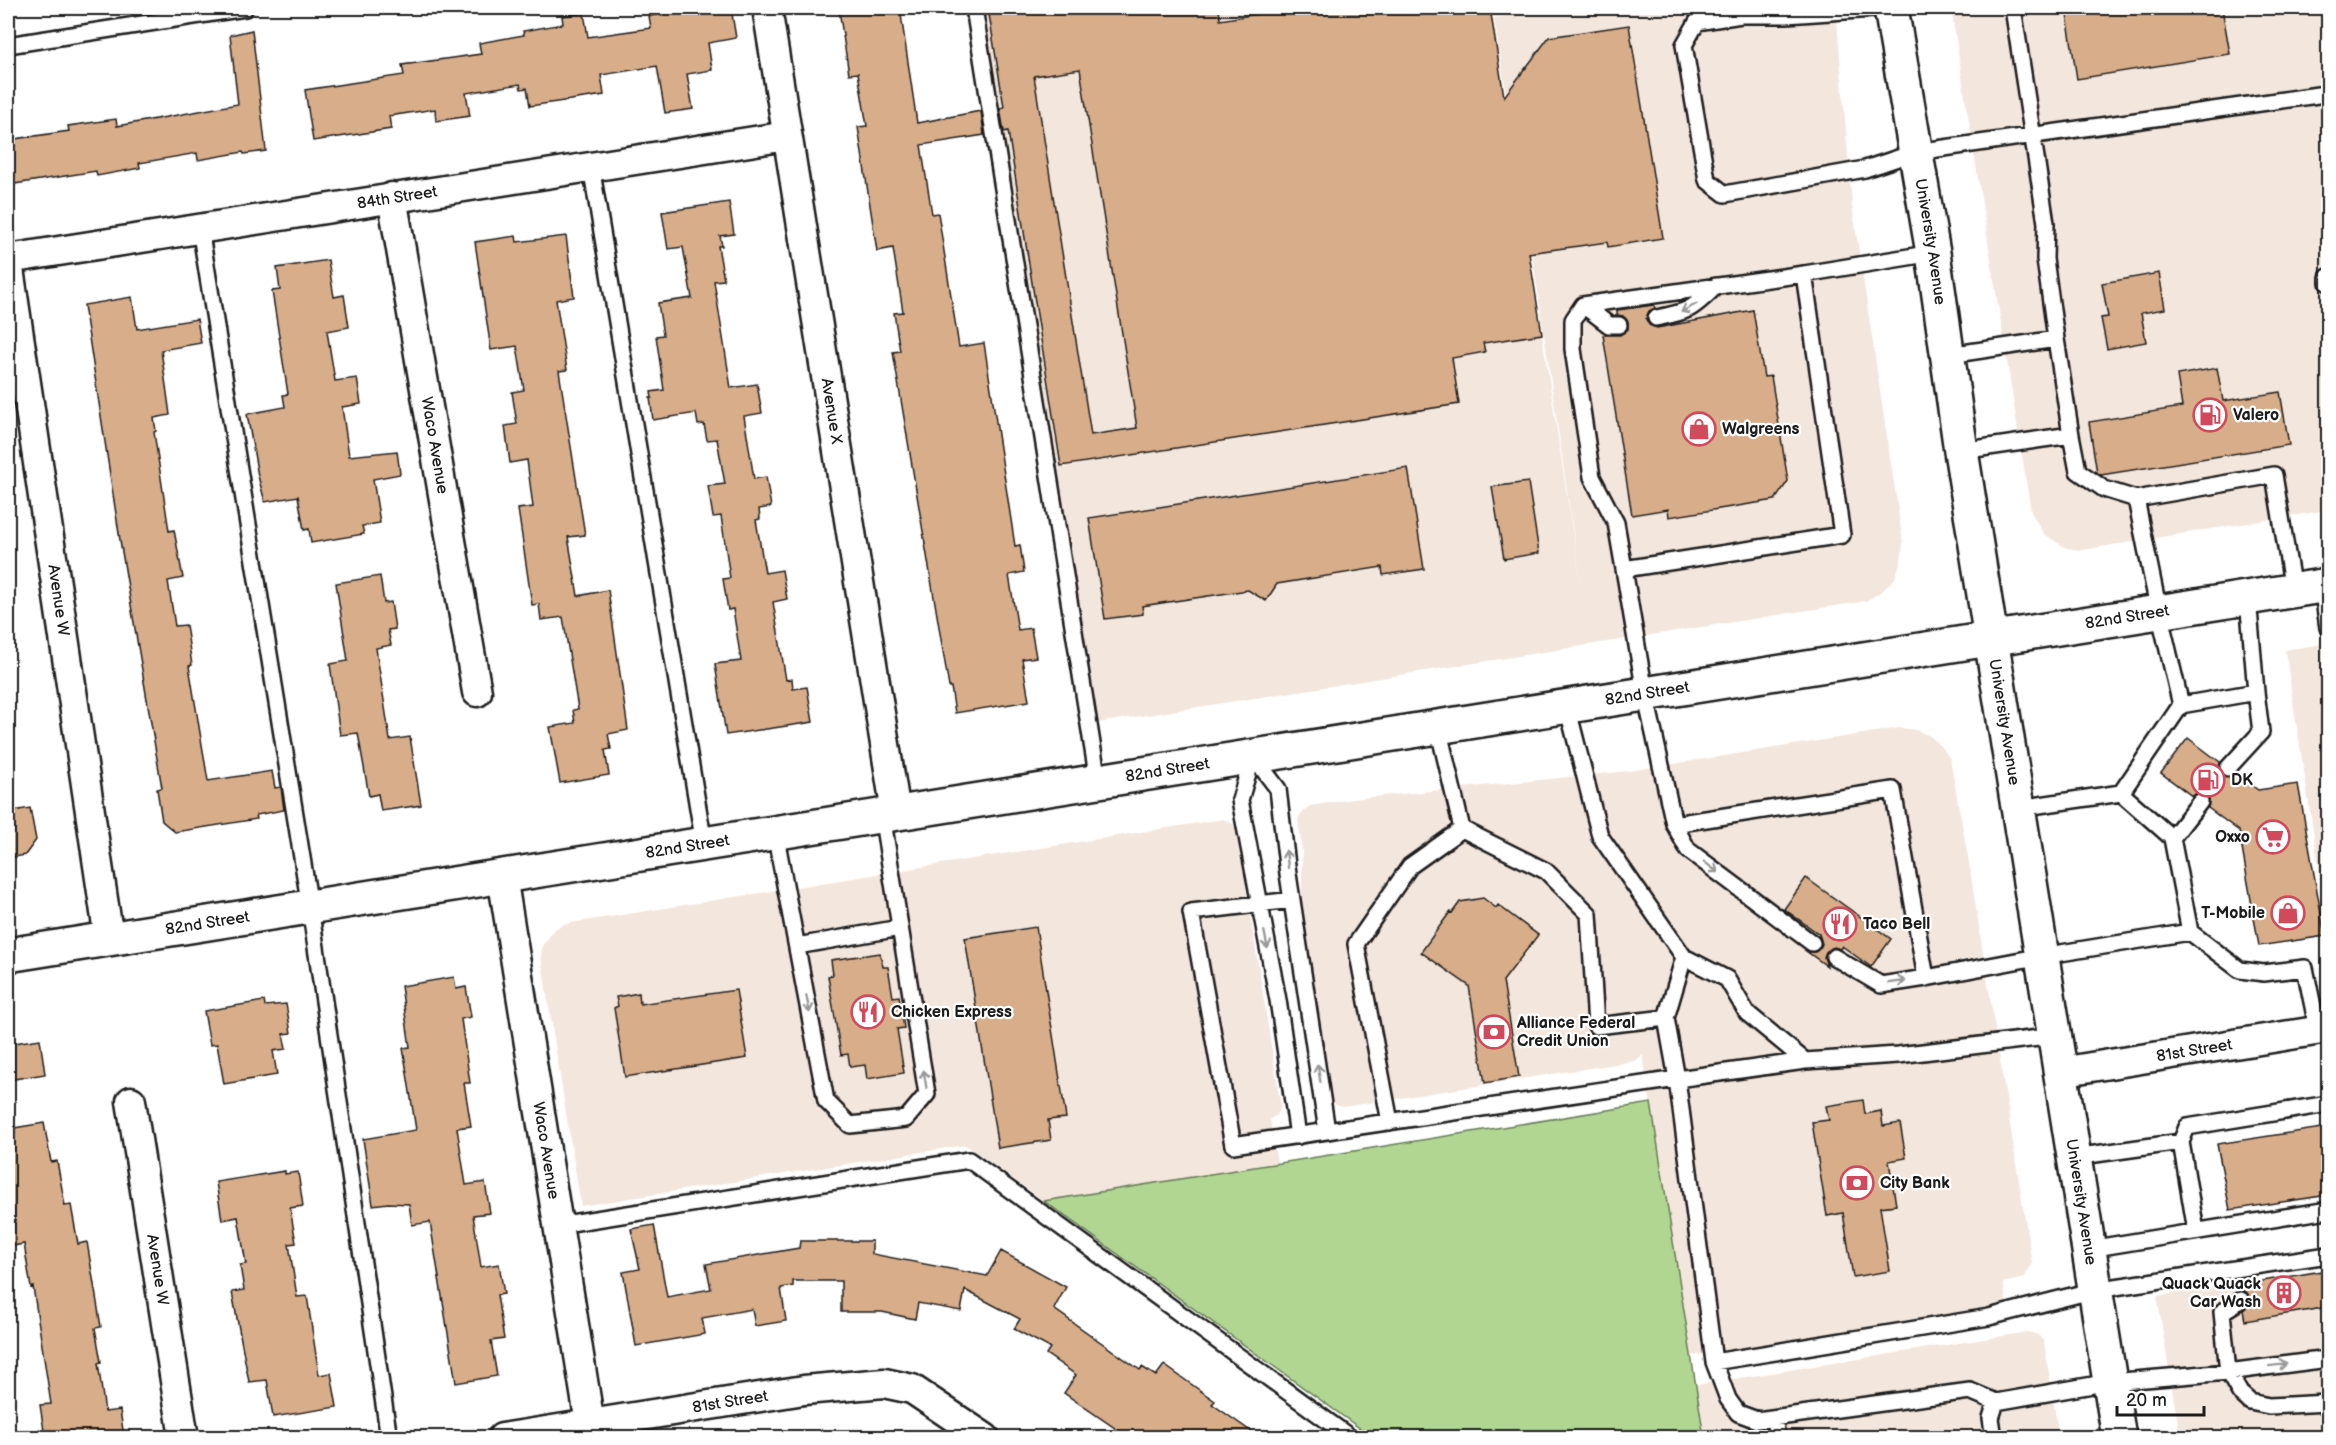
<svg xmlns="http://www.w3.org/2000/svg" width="2336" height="1445" viewBox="0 0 2336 1445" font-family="'Balsamiq Sans',sans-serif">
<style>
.built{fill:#f3e6dc;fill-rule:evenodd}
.green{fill:#b1d692;stroke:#667957;stroke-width:1.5}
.building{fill:#d8ad89;stroke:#1c1c1c;stroke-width:1.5;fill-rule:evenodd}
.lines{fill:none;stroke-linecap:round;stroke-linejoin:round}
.service-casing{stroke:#1c1c1c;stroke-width:20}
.minor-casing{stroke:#1c1c1c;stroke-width:33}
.secondary-casing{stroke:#1c1c1c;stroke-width:38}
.service{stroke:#fff;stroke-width:15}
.minor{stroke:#fff;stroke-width:28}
.secondary{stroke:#fff;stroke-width:33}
.oneway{stroke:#999}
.labels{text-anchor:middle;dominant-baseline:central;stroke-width:4.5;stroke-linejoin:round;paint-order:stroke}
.street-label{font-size:16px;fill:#1c1c1c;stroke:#fff}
.poi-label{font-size:16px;font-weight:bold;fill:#1c1c1c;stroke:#fff;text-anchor:start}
</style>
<rect width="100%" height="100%" fill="#fff"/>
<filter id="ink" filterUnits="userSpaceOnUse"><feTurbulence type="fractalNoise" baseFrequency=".0167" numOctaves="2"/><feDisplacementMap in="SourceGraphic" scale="12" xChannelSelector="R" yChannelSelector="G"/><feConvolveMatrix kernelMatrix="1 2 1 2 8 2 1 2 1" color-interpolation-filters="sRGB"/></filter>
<g filter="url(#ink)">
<path class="built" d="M983 8H1836L1852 205 1903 543 1901 561 1895 578 1882 591 1866 601 1097 723ZM1519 13 1494 18 1535 273 1584 606 1493 17Z
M1951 8H2328V510L2082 550 2066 548 2044 534 2031 512Z
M2328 643V926L2285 650Z
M1900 728 1916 730 1930 736 1941 746 1950 759 1968 857 2032 1264 2024 1278 2003 1283 2007 1306 1691 1356 1643 1055 1635 1061 1343 1107 1336 1105 1330 1100 1302 922V849L1298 820 1300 815 1310 806 1353 799 1629 771Z
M1223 819 1233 824 1237 833 1281 1107 1277 1115 1270 1119 1277 1163 1044 1201 966 1145 581 1206 541 957 542 946 555 929 565 924Z
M2328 1269V1437H2180L2157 1296Z
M2028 1332 2038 1335 2044 1342 2059 1437H1704L1696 1385Z"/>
<path class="green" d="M1651 1103 1704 1437H1372L1044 1201Z"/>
<path class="building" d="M702 8H731L736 38 708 43 712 70 687 74 693 109 665 113 657 66 601 75 604 95 530 106 527 88 521 89 520 84 466 93 470 116 436 121 435 109 389 116 391 129 313 141 305 90 404 75 402 65 481 54 479 43 524 35 523 31 563 24 562 16 584 13 588 37 651 28 649 16Z
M858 8H900L917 123 981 111 984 135 921 145 932 214 938 213 959 347 984 343 1015 546 1020 545 1024 572 1009 575 1018 630 1031 628 1036 657 1022 659 1029 701 955 713 951 687H949L893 352 900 351 894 313 903 312 893 248 877 251 858 127 867 126 858 73 849 74 839 10Z
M988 8H1219L1220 20 1296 8H1490L1504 97 1549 37 1629 25 1663 238 1608 247 1607 242 1529 253 1542 334 1483 343 1485 352 1452 358 1459 404 1061 466 1008 131 1004 132 1000 108 1004 107ZM1080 69 1137 428 1091 435 1034 76Z
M2066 8H2222L2230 54 2077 79Z
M252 30 266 151 244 154 243 152 198 160 197 153 139 163 140 168 97 176 96 171 8 185V140L69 131 68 126 116 119 117 126 238 104 230 35Z
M729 202 734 234 720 236 722 246H718L724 280 714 281 731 388 757 384 762 413 744 416 754 479 766 477 771 507 759 509 760 519 756 520 765 573 782 570 787 599 773 602 786 680 792 679 793 689 807 687 813 722 726 735 715 664 741 661 733 609 728 610 723 579 730 578 721 516 713 517 708 486 725 484 717 439 707 440 704 424 698 425 696 413 653 420 650 398H652L651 392 664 390 656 336 663 335 658 303 692 298 683 247 668 249 662 212Z
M516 236 517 242 566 236 574 297 556 300 567 370 559 371 585 535 568 537 578 596 608 590 628 730 608 734 611 749 605 750 609 775 560 783 550 727 575 723 573 710 578 709 563 617 541 620 539 604 532 605 518 509 533 507 527 460 510 463 505 426 517 424 512 392 524 390 517 346 491 350 475 242Z
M328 260 334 297 344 295 349 327 327 331 335 381 357 378 361 404 342 407 349 456 397 451 400 474 373 479 380 523 362 526 364 534 311 543 309 529 304 530 298 496 265 502 258 476 247 414 285 407 283 395 288 394 272 291 280 290 277 268Z
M2159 273 2165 309 2141 313 2146 342 2107 349 2101 318 2108 317 2102 283Z
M132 297 137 329 197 319 201 343 161 350 170 415 154 418 156 431 154 432 169 531 174 530 183 578 168 581 175 626 186 625 192 665 189 666 208 781 272 771 275 788 281 787 284 810 256 815 257 819 175 832 162 821 157 789 162 788 120 540 84 305Z
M1654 305 1655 308 1649 311 1646 319 1649 325 1657 328 1753 310 1764 377 1771 376 1788 481 1775 500 1669 517 1668 509 1632 515 1603 335H1620L1628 329V321L1623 316 1617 315V310Z
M2217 368 2223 401 2280 392 2289 445 2101 475 2097 473 2089 422 2182 407 2177 375Z
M1408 468 1424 569 1383 575 1382 567 1277 584 1266 601 1248 590 1142 606 1143 614 1105 619 1089 518Z
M1528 482 1539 553 1504 559 1492 487Z
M380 576 384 603 391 602 395 629 388 630 391 645 376 648 390 740 410 737 421 805 381 811 378 794 369 796 358 733 340 735 330 664 348 661 336 583Z
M2188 738 2220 762 2219 771 2225 777H2231L2236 774 2258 790 2298 784 2325 936 2259 946 2239 831 2208 808 2209 799 2205 794 2197 793 2192 796 2161 773Z
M30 808 36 840 25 855 8 858V812Z
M1806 878 1891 939 1871 967 1842 946 1840 949 1834 947 1826 952 1824 957 1827 966 1806 951 1815 952 1820 948 1822 944 1819 934 1784 909Z
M1483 898 1496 908 1498 905 1538 935 1503 981 1519 1077 1485 1083 1469 986 1421 952 1450 912 1452 913 1460 902Z
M1036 927 1066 1118 1048 1120 1051 1140 998 1148 965 938Z
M880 953 883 967H888L893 997 899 996 904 1028 897 1029 904 1073 867 1079 865 1065 850 1067 848 1054 841 1055 828 976 833 975 831 960Z
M454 977 456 989 466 987 471 1017 461 1019 470 1083H464L471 1126 457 1128 466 1185 485 1182 490 1213 473 1215 481 1267 499 1264 504 1294 497 1295 504 1339 491 1341 497 1376 456 1383 430 1222 412 1225 409 1204 388 1203 373 1205 363 1139 416 1130 403 1048 410 1047 401 986Z
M736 990 747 1058 625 1077 614 1008 618 1006 616 997 639 993 640 1004Z
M264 1001 265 1006 286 1004 291 1033 283 1034 286 1049 273 1051 277 1075 224 1084 217 1044 210 1045 204 1011Z
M40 1039 45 1074 8 1080V1044Z
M1863 1100 1865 1114 1881 1111 1883 1126 1900 1123 1906 1158 1889 1161 1896 1205 1880 1207 1890 1271 1853 1277 1843 1213 1827 1216 1812 1122 1829 1120 1826 1106Z
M44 1123 51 1162 57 1161 65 1206 71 1205 78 1244 87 1242 101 1327 95 1328 101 1362 98 1363 105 1412 120 1410 124 1437H45L40 1405 51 1404 33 1287 31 1288 24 1244 8 1247V1129Z
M2328 1127V1195L2230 1210 2217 1144Z
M285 1171V1174L298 1172 303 1206 290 1208 296 1243 289 1244 297 1297 307 1296 319 1375 331 1373 337 1407 273 1417 267 1380 249 1382 232 1292 244 1290 240 1265 246 1264 238 1217 222 1220 216 1182Z
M654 1225 667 1297 711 1289 706 1264 799 1248 800 1241H872V1254L987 1276 1001 1251 1066 1287 1054 1309 1140 1370 1142 1367 1156 1376 1164 1365 1215 1401 1212 1404 1259 1437H1128L1064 1393 1076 1375 1046 1354 1050 1348 1014 1329 1020 1319 965 1290 961 1311 918 1303 915 1319 882 1312H841V1281H793V1286L781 1288 786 1321 755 1326 752 1309 702 1318 705 1334 636 1346 623 1272 640 1269 631 1229Z
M2328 1270V1307L2245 1321 2243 1310 2249 1305 2251 1299 2246 1292 2240 1290 2239 1285Z"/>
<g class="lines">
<defs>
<path id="service" d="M974 8 1098 781
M1889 8 1786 15H1741L1697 22 1684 45 1707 180 1725 194 1865 169 1916 152 2325 94 2328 90
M2013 8 2046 223 2045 259 2056 339
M8 45 245 8
M591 166 704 844
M200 228 310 907 389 1438
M1933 253 1804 274 1842 535 1624 569 1645 693 1674 824 1893 790 1926 978 2042 956 2190 932
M2328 277V283
M1583 305 1609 325H1619
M1656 318C1688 312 1692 310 1716 286
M1949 355 2056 339 2071 435 1961 451
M2071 435 2078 471 2104 489 2136 499
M1624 569 1616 523 1592 477 1573 349V320L1583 305 1804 274
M2322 586 2328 628
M2248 598 2256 692 2181 705 2159 612 2136 499 2274 475 2293 590
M2181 705 2121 793 2172 838 2190 932 2240 970 2264 973 2305 968 2318 1031
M1567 706 1600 836 1684 957 1727 979 1747 1013 1805 1061 1898 1055 2055 1036
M1438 727 1462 829 1546 871 1589 914 1596 1026 1666 1018 1684 957
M2228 768 2261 732 2256 692
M2019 808 2121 793
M1674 824 1688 850 1812 943
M775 832 826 1101 850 1125 906 1119 927 1094 882 815
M2172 838 2200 802
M1292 900 1191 912 1233 1145 1677 1079 1666 1018
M797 946 900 928
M1834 957 1881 985 1926 978
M1805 1061 1677 1079 1714 1362 1989 1317 2095 1290 2328 1255
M1390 1122 1356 944 1410 866 1462 829
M1298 1136 1278 1000 1240 800 1253 756 1278 789 1288 874 1327 1131
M2074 1157 2181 1142
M558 1225 969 1160 1351 1438
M2196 1231 2181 1142 2187 1127 2328 1104
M2089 1249 2328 1210
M2241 1300 2222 1312 2228 1372 2240 1393 2250 1402 2269 1406 2328 1403
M1714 1362 1728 1399 1738 1413 1757 1420 1970 1391 1996 1402 2110 1382 2228 1372 2328 1359
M1774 1418 1777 1438
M1994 1438 1991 1418 1996 1402"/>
<g id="minor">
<path id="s1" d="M767 8 896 813"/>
<path id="s2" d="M392 197 477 692"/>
<path id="s3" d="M8 259 787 136"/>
<path id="s4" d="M8 262 109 939"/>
<path id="s5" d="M502 876 590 1424"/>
<path id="s6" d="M2060 1072 2328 1029"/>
<path id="s7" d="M131 1101 184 1438"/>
<path id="s8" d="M502 1438 804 1390 884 1383 912 1389 985 1438"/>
</g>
<g id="secondary">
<path id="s9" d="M1891 8 1933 253 1961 451 2119 1438"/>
<path id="s10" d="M8 955 2328 585"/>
</g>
</defs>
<use href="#service" class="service-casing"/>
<use href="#minor" class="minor-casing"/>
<use href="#secondary" class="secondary-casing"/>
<use href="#service" class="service"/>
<use href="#minor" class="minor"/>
<use href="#secondary" class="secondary"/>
</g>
<defs><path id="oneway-shaft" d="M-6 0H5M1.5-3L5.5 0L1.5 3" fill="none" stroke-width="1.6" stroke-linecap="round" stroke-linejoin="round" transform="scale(1.5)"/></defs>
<g class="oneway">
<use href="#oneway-shaft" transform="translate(1689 308) rotate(152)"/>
<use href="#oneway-shaft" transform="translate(1287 859) rotate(-97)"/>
<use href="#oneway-shaft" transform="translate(1711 867) rotate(37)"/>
<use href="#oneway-shaft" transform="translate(1266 940) rotate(79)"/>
<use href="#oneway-shaft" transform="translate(1897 982) rotate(-8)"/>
<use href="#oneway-shaft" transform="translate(808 1004) rotate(79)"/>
<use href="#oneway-shaft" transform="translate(1319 1073) rotate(-99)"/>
<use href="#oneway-shaft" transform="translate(925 1079) rotate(-99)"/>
<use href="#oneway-shaft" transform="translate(2278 1365) rotate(-7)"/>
</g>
</g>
<defs>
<symbol id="fuel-ring" viewBox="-11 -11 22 22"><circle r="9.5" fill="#fff" stroke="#d1495b" stroke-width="1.5"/><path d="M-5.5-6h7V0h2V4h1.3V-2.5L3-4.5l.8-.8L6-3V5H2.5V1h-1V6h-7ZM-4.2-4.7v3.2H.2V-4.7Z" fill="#d1495b"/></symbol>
<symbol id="shop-ring" viewBox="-11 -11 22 22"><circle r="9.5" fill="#fff" stroke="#d1495b" stroke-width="1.5"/><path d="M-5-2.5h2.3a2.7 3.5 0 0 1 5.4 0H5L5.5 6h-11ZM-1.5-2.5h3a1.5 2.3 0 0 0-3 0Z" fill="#d1495b"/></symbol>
<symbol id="supermarket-ring" viewBox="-11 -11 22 22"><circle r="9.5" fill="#fff" stroke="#d1495b" stroke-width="1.5"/><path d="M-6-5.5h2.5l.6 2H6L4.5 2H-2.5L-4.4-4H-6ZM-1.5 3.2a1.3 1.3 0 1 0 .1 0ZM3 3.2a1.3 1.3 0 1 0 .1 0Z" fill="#d1495b"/></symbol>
<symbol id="restaurant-ring" viewBox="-11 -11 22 22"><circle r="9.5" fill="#fff" stroke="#d1495b" stroke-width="1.5"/><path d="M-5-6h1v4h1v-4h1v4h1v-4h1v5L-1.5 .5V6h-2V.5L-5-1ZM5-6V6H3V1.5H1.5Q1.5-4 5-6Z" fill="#d1495b"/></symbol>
<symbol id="bank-ring" viewBox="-11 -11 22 22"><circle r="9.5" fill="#fff" stroke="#d1495b" stroke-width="1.5"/><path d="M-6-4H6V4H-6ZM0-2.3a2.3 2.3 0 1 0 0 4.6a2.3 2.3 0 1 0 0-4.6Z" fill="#d1495b"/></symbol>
<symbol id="building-ring" viewBox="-11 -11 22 22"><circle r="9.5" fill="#fff" stroke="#d1495b" stroke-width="1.5"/><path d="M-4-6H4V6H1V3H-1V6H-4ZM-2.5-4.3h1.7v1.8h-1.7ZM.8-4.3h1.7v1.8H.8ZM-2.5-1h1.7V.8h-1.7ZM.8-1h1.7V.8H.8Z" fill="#d1495b"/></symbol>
</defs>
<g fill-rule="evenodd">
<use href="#fuel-ring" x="2191" y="396" width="38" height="38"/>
<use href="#shop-ring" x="1680" y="410" width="38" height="38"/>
<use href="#fuel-ring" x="2189" y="761" width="38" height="38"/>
<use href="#supermarket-ring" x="2254" y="818" width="38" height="38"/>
<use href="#shop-ring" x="2269" y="894" width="38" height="38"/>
<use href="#restaurant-ring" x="1821" y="905" width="38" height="38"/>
<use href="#restaurant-ring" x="849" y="993" width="38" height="38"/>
<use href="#bank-ring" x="1475" y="1013" width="38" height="38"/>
<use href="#bank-ring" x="1838" y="1164" width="38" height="38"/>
<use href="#building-ring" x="2265" y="1274" width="38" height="38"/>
</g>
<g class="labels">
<g class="street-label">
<text stroke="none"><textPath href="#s3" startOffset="394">84th Street</textPath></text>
<text stroke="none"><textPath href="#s9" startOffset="237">University Avenue</textPath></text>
<text stroke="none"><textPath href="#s1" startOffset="408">Avenue X</textPath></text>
<text stroke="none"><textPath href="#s2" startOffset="252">Waco Avenue</textPath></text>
<text stroke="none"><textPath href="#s4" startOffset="342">Avenue W</textPath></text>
<text stroke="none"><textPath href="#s10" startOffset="2146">82nd Street</textPath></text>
<text stroke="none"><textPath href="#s10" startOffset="1660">82nd Street</textPath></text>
<text stroke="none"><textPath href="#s9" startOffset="723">University Avenue</textPath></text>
<text stroke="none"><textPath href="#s10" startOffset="1174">82nd Street</textPath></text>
<text stroke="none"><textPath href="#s10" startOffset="688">82nd Street</textPath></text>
<text stroke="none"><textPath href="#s10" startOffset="202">82nd Street</textPath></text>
<text stroke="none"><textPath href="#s6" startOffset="136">81st Street</textPath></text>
<text stroke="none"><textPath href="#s5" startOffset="278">Waco Avenue</textPath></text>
<text stroke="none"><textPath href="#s9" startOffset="1209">University Avenue</textPath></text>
<text stroke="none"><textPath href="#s7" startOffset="171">Avenue W</textPath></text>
<text stroke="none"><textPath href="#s8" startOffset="231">81st Street</textPath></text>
</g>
<g class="poi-label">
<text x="2233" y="415">Valero</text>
<text x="1722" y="429">Walgreens</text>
<text x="2231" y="780">DK</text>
<text x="2250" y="837" text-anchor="end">Oxxo</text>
<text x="2265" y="913" text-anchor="end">T-Mobile</text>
<text x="1863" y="924">Taco Bell</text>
<text x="891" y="1012">Chicken Express</text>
<text x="1517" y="1023">Alliance Federal<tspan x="1517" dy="18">Credit Union</tspan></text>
<text x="1880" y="1183">City Bank</text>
<text x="2261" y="1284" text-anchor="end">Quack Quack<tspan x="2261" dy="18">Car Wash</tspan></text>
</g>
</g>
<rect width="2336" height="1445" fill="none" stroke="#fff" stroke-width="30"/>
<rect x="15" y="15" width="2306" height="1415" fill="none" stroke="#1c1c1c" stroke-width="2" filter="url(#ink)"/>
<path d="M2117 1406v9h87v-9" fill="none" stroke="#1c1c1c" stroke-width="3"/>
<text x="2126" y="1406" font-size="18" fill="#1c1c1c" stroke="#ffffff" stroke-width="4.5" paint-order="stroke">20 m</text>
</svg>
